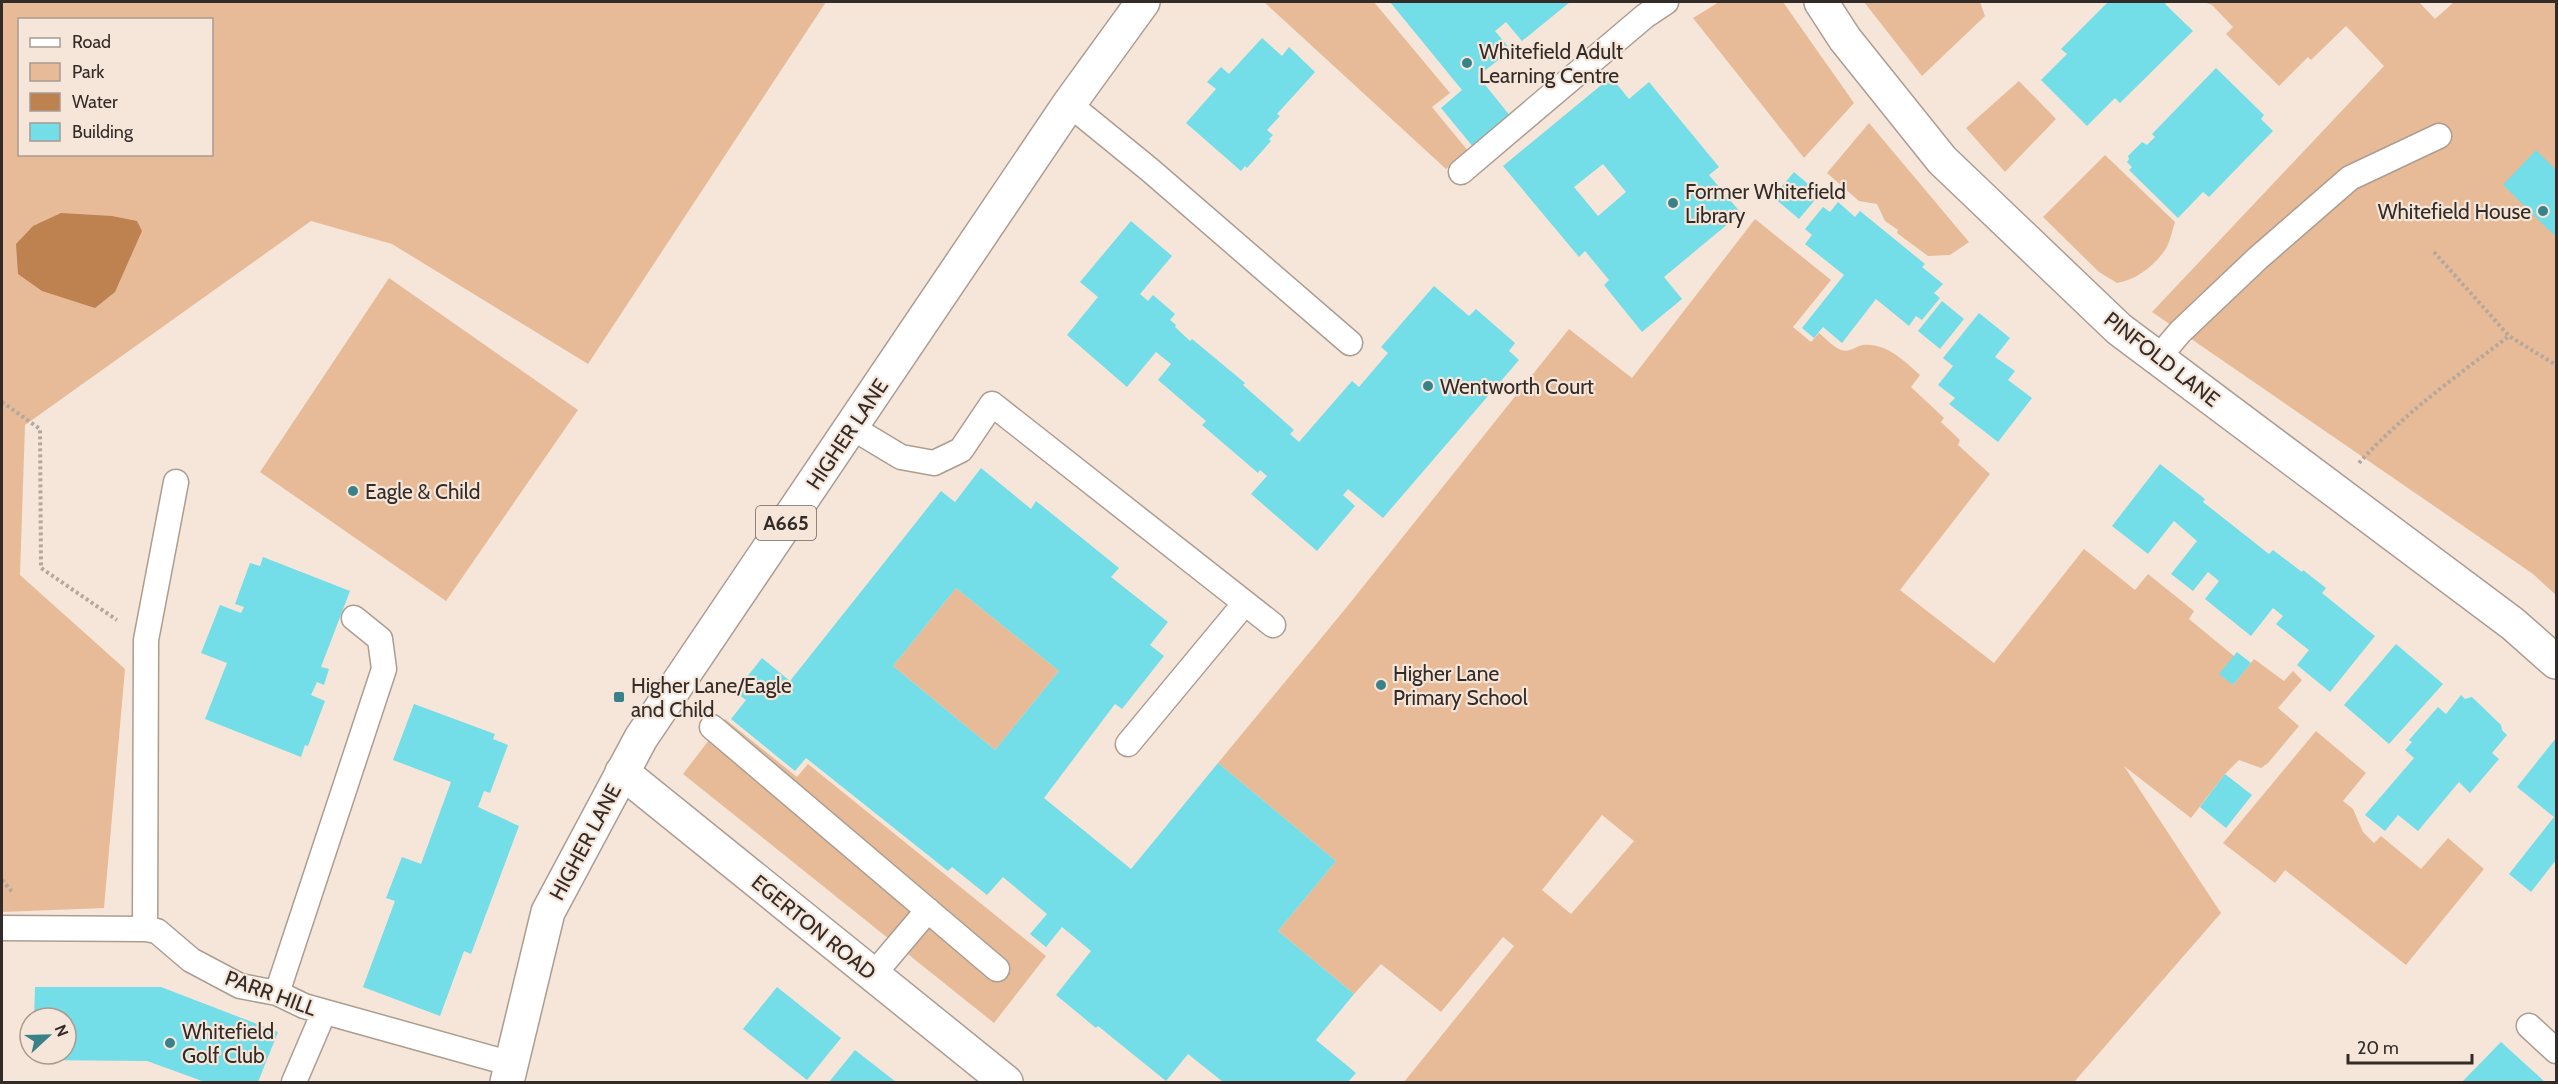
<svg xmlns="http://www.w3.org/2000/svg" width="2558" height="1084" viewBox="0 0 2558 1084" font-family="Cabin,sans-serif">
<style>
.green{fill:#e7bb98;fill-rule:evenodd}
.water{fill:#bd824f}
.building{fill:#73dde8;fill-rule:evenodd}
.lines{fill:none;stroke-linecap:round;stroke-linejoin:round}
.lane-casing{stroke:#ac9d91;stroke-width:27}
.street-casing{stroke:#ac9d91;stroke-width:36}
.primary-casing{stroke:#ac9d91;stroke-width:36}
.path{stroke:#b4a79d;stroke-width:4;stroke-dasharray:3 3;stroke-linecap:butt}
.lane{stroke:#fff;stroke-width:24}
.street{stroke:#fff;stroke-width:33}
.primary{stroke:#fff;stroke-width:33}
.poi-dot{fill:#3a8289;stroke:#f6e6d9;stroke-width:2}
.labels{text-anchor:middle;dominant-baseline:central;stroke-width:4.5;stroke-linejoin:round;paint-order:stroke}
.shield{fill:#f6e6d9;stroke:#6d635c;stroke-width:1.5}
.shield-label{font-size:20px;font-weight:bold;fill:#322b27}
.poi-label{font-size:21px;fill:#322b27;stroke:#f6e6d9;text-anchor:start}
.street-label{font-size:21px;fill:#322b27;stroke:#f6e6d9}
</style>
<rect width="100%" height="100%" fill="#f6e6d9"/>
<path class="green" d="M2 2H826L588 364 392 244 311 221 25 425 20 575 125 669 104 908 2 912ZM20 20H212V154H20Z
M1264 2H1374L1450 93 1432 107 1468 151 1446 169Z
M1719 2H1783L1854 103 1804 158 1693 18Z
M1864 2H1980L1985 16 1922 76Z
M2204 2H2419L2435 19 2454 2H2556V595L2533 574 2152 312 2384 66 2346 26 2311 60 2308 57 2279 86 2226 34 2233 27 2212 5Z
M2019 81 2056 119 2005 172 1966 128Z
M1869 123 1969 242 1950 255 1928 256 1897 233 1898 230 1885 221 1877 204 1859 201 1827 173Z
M2105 155 2175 222C2172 231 2170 243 2165 250 2154 266 2136 280 2117 283L2099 272 2043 217Z
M1755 219 1831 280 1793 327 1811 342 1819 333C1825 338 1833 347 1841 350 1850 353 1855 346 1863 345 1887 343 1904 361 1920 375L1911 387 1944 418 1941 422 1960 440 1958 445 1990 474 1900 590 1994 663 2084 549 2135 590 2148 574 2194 611 2189 619 2234 656 2233 685 2254 659 2284 681 2293 671 2302 680 2278 708 2299 726 2268 763 2261 768 2239 760 2225 774 2191 818 2124 766 2221 913 2074 1082H1404L1514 946 1503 937 1441 1012 1381 964 1354 994 1278 931 1336 861 1218 763 1346 608 1569 329 1632 378ZM1602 815 1634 841 1571 914 1542 890Z
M389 278 578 410 446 601 260 472Z
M956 588 1059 671 995 750 893 666Z
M725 719 797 777 808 764 1046 956 994 1023 683 774Z
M2316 731 2366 773 2343 801 2353 809 2363 832 2374 843 2381 836 2421 869 2448 838 2484 869 2406 965 2285 870 2275 883 2223 843Z"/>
<path class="water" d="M61 213 112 216 137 221 142 231 115 292 95 308 42 291 18 274 16 244 33 226Z"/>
<path class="building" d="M1390 2H1570L1522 41 1506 22 1495 31 1511 50 1478 76 1511 117 1474 148 1441 108 1462 90Z
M2108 2H2168L2165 4 2193 31 2120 103 2115 98 2087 126 2041 80 2067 54 2061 49Z
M1262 38 1282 56 1289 47 1315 72 1277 114 1280 116 1267 130 1273 135 1269 139 1271 141 1247 168 1245 166 1241 171 1186 123 1216 89 1207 82 1221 67 1229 74Z
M2216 68 2264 115 2261 119 2273 131 2209 197 2203 192 2178 218 2129 170 2132 167 2127 162 2129 159 2128 156 2142 142 2147 145 2155 137 2152 134Z
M1611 77 1629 99 1649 82 1719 167 1709 175 1741 213 1664 277 1682 299 1642 332 1604 285 1609 280 1585 251 1579 257 1503 166ZM1603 164 1626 192 1598 216 1574 187Z
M2536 150 2556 170V237L2503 185Z
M1794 172 1820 194 1799 219 1773 197Z
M1838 202 1855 217 1860 211 1925 264 1922 267 1943 284 1934 293 1940 298 1922 320 1916 316 1909 326 1876 299 1842 343 1823 327 1814 338 1802 328 1844 275 1805 244 1812 235 1805 229 1823 207 1830 212Z
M1131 221 1172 256 1140 294 1148 301 1153 295 1175 314 1170 320 1176 325 1175 327 1190 341 1192 339 1245 383 1243 385 1294 430 1290 434 1299 442 1352 381 1359 387 1388 353 1381 347 1434 286 1469 316 1476 309 1515 343 1509 351 1519 360 1383 518 1348 489 1343 495 1355 506 1317 551 1251 494 1267 476 1260 470 1258 473 1202 425 1206 421 1158 380 1171 364 1156 352 1127 387 1067 335 1098 297 1080 282Z
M1942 301 1964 319 1940 349 1918 331Z
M1979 313 2010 338 1995 357 2015 371 2008 380 2032 398 1998 442 1949 404 1955 398 1938 385 1953 366 1943 358Z
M2160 464 2205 499 2203 502 2269 554 2273 550 2302 572 2303 570 2326 588 2322 593 2375 636 2330 692 2297 665 2309 650 2276 624 2283 616 2273 608 2251 636 2205 599 2219 581 2208 572 2193 591 2171 574 2197 541 2174 521 2148 554 2112 526Z
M981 468 1031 509 1036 501 1119 568 1111 577 1168 622 1150 645 1164 656 1122 709 1115 704 1044 798 1131 869 1218 763 1336 861 1278 931 1354 994 1316 1040 1356 1073 1348 1082H1223L1188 1054 1166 1081 1098 1026 1096 1028 1056 995 1091 951 1062 927 1046 947 1030 934 1047 914 1003 877 987 895 952 867 948 871 806 758 795 771 731 719 746 700 735 692 762 658 790 681 941 491 955 502ZM956 588 1059 671 995 750 893 666Z
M263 557 350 591 321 667 329 669 324 685 317 682 311 695 325 701 308 746 305 745 301 757 205 719 227 663 201 653 220 605 241 613 244 607 235 604 250 563 260 566Z
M2396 644 2443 684 2389 744 2344 705Z
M2237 652 2251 663 2233 685 2219 674Z
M2461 695 2465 699 2472 697 2501 725 2502 730 2507 735 2492 753 2499 759 2470 793 2459 782 2418 831 2398 815 2385 831 2365 815 2414 758 2405 750 2412 742 2409 740 2438 707 2446 714Z
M414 704 495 734 493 739 508 745 490 793 484 791 478 807 519 826 471 954 464 951 440 1016 363 987 395 901 386 898 402 857 421 864 451 782 393 760Z
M2556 738V860L2531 892 2509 874 2554 817 2517 787Z
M2225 774 2252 795 2226 828 2200 807Z
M35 987H161L278 1032 258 1082H205L147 1061 33 1060V1054H66V1018H34Z
M777 987 841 1038 807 1080 743 1029Z
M2501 1042 2545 1082H2462Z
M855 1050 896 1082H829Z"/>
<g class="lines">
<defs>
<path id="lane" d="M1069 104 1150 170 1350 343
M1461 172 1645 16 1666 2
M2158 358 2180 332 2258 258 2350 178 2439 136
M851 427 901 457 934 463 961 450 992 404 1273 625
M712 727 997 969
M1128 744 1245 603
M2 928 145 929 157 931 191 960 240 986 277 993 304 1006 512 1064
M145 929 146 640 176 482
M873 975 928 910
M277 993 384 669 380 639 354 618
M2529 1026 2556 1051
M294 1082 324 1012"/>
<path id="street" d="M1821 2 1845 39 1942 160 2119 329 2513 624 2556 662
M622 772 1006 1082"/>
<path id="primary" d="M507 1082 548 912 641 738 1069 104 1143 2"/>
</defs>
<use href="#lane" class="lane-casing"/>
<use href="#street" class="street-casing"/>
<use href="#primary" class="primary-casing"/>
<path class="path" d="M2434 252 2509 336 2556 365
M2 402 40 429 41 568 117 620
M2359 463C2403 414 2457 376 2509 336
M2 880 13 893"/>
<use href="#lane" class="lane"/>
<use href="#street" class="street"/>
<use href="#primary" class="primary"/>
</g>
<g class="poi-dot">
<circle cx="1467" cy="63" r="6"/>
<circle cx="1673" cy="203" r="6"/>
<circle cx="2543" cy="211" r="6"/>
<circle cx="1428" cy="386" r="6"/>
<circle cx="353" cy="491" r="6"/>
<circle cx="1381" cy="685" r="6"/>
<rect x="613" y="691" width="12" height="12" rx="3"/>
<circle cx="170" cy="1043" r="6"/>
</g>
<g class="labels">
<rect class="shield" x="756" y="506" width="60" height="34" rx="4.5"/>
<g class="shield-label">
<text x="786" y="523">A665</text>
</g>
<g class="poi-label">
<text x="1479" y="51">Whitefield Adult<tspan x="1479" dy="24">Learning Centre</tspan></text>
<text x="1685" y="191">Former Whitefield<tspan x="1685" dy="24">Library</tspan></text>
<text x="2531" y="211" text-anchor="end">Whitefield House</text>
<text x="1440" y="386">Wentworth Court</text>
<text x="365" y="491">Eagle &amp; Child</text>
<text x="1393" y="673">Higher Lane<tspan x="1393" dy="24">Primary School</tspan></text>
<text x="631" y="685">Higher Lane/Eagle<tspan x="631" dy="24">and Child</tspan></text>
<text x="182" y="1031">Whitefield<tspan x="182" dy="24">Golf Club</tspan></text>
</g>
<g class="street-label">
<text transform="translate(2162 359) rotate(38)">PINFOLD LANE</text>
<text transform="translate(847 434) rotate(-56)">HIGHER LANE</text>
<text transform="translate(585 842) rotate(-62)">HIGHER LANE</text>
<text transform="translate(814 927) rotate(39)">EGERTON ROAD</text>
<text transform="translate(271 993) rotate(20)">PARR HILL</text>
</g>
</g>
<rect width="2558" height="1084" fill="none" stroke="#322b27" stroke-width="6"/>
<rect x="18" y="18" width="195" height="138" fill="#f6e6d9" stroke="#a89b92" stroke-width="1.5"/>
<rect x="30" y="38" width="30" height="9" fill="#ffffff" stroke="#a89b92" stroke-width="1.5"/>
<text x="72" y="48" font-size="18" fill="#322b27">Road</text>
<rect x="30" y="63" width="30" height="18" fill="#e7bb98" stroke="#a89b92" stroke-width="1.5"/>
<text x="72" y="78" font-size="18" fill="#322b27">Park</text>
<rect x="30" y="93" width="30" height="18" fill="#bd824f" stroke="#a89b92" stroke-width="1.5"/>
<text x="72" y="108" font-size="18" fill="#322b27">Water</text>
<rect x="30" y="123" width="30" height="18" fill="#73dde8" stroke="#a89b92" stroke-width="1.5"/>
<text x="72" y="138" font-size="18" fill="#322b27">Building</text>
<g transform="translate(48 1036) rotate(68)"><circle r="28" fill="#f6e6d9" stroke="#a89b92" stroke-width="1.5"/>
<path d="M0-4.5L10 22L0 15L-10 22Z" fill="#3a8289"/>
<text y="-9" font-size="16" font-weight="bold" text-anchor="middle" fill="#322b27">N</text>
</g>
<path d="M2348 1054v9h124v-9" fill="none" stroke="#322b27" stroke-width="3"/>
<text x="2357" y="1054" font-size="18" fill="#322b27" stroke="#f6e6d9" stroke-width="4.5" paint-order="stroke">20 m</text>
</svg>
